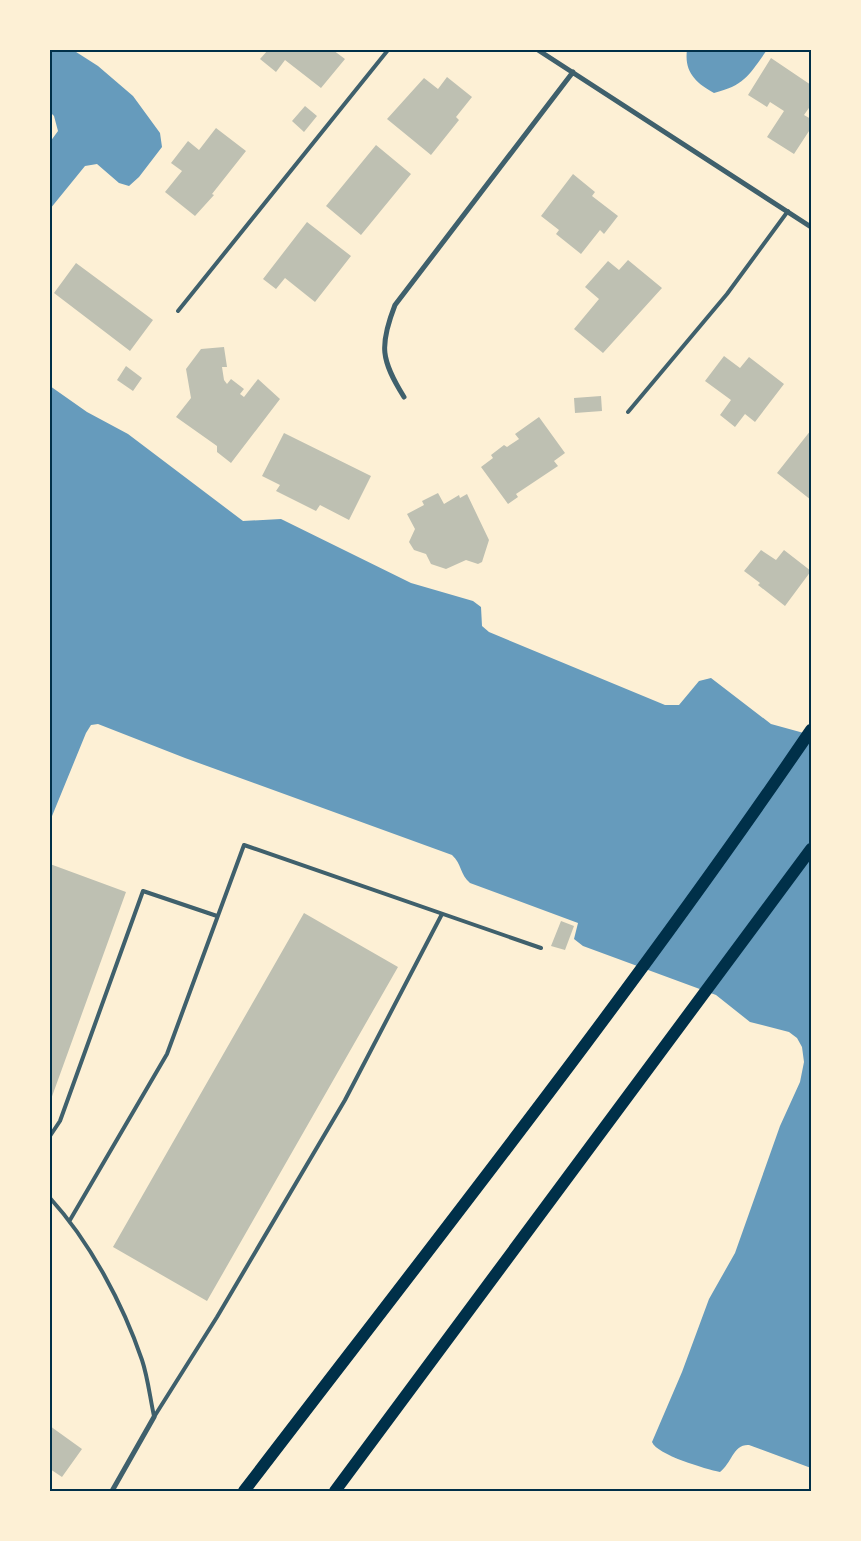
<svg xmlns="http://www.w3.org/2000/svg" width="861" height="1541" viewBox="0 0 861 1541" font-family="Signika,sans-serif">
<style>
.water{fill:#669bbc}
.building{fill:#bec0b2}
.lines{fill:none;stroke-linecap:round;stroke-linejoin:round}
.service{stroke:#3f606c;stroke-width:4}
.minor{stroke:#3f606c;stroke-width:5}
.primary{stroke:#003049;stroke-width:12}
.neatline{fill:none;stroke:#003049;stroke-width:2}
</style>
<rect width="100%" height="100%" fill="#fdf0d5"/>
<path class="water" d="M50 50H73L98 66 133 96 160 133 162 147 139 177 129 186 119 183 97 164 85 166 50 209V142L58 131 54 116 50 112Z
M687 50H767C749 75 745 85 714 93 696 83 684 72 687 50Z
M50 386 87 412 128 434 243 521 281 519 411 583 473 601 481 607 482 626 489 632 665 705H679L699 681 711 678 771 724 811 735V1468L749 1445C733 1444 732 1463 720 1472 706 1469 657 1455 652 1442L682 1372 709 1299 735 1253 780 1126 800 1082 804 1062 802 1047 797 1038 789 1032 750 1022 716 995 583 946 574 939 578 923 470 883C460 875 462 864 452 855L185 758 98 724 91 725 86 733 50 821Z"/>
<path class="building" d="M268 50H333L345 59 321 88 285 60 276 72 260 59Z
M771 58 811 85V105L804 115 811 119V128L794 154 767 137 784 111 770 102 767 107 748 95Z
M447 77 472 97 456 117 459 120 431 155 387 119 424 78 438 89Z
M305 106 317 116 304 132 292 121Z
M216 128 246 151 212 194 214 195 195 216 165 192 182 171 171 163 188 141 199 150Z
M376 145 411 174 361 235 326 206Z
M573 174 595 192 592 196 618 216 604 234 600 230 581 254 556 234 559 230 541 216Z
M307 222 351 256 315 302 285 278 276 289 263 279Z
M628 260 662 288 603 353 574 329 599 299 585 287 608 261 619 270Z
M76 263 153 320 130 351 54 293Z
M224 347 227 367H222L224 380 227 384 231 379 244 389 240 394 244 397 258 379 280 399 231 463 217 452V446L176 417 191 398 186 369 201 349Z
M724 356 740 368 749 357 784 384 755 422 745 414 735 427 720 415 731 400 705 381Z
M126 366 142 378 133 391 117 380Z
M601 396 602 411 575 413 574 398Z
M539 417 565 453 554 461 558 466 516 494 518 497 508 504 481 467 493 458 491 455 504 445 507 447 519 439 515 434Z
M811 430V500L777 473Z
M284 433 371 476 349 520 320 505 316 511 276 491 280 485 262 476Z
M438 493 444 504 459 495 460 498 467 494 489 540 482 562 478 564 466 560 446 569 431 564 426 554 414 550 409 542 415 529 407 514 424 505 422 501Z
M761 550 776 560 784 550 811 571 785 606 758 585 760 583 744 571Z
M50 864 126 892 50 1102Z
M304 913 398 967 207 1301 113 1247Z
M561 921 574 926 565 950 551 946Z
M50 1426 82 1449 62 1477 50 1469Z"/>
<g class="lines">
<path class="service" d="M178 311 388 50
M628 412 727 294 788 211
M50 1136 60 1121 143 891 217 916
M50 1198C90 1242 123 1304 142 1360 148 1378 150 1398 154 1416
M70 1220 167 1054 244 845 541 948
M154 1417 217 1317 345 1100 442 914"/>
<path class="minor" d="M538 50 811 227
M404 397C381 360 379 346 395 305L573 72
M112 1491 154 1417"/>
<path class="primary" d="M244 1491C436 1240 633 991 811 730
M335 1491 811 849"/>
</g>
<rect width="861" height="1541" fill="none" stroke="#fdf0d5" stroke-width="102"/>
<rect x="51" y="51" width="759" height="1439" class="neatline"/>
</svg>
